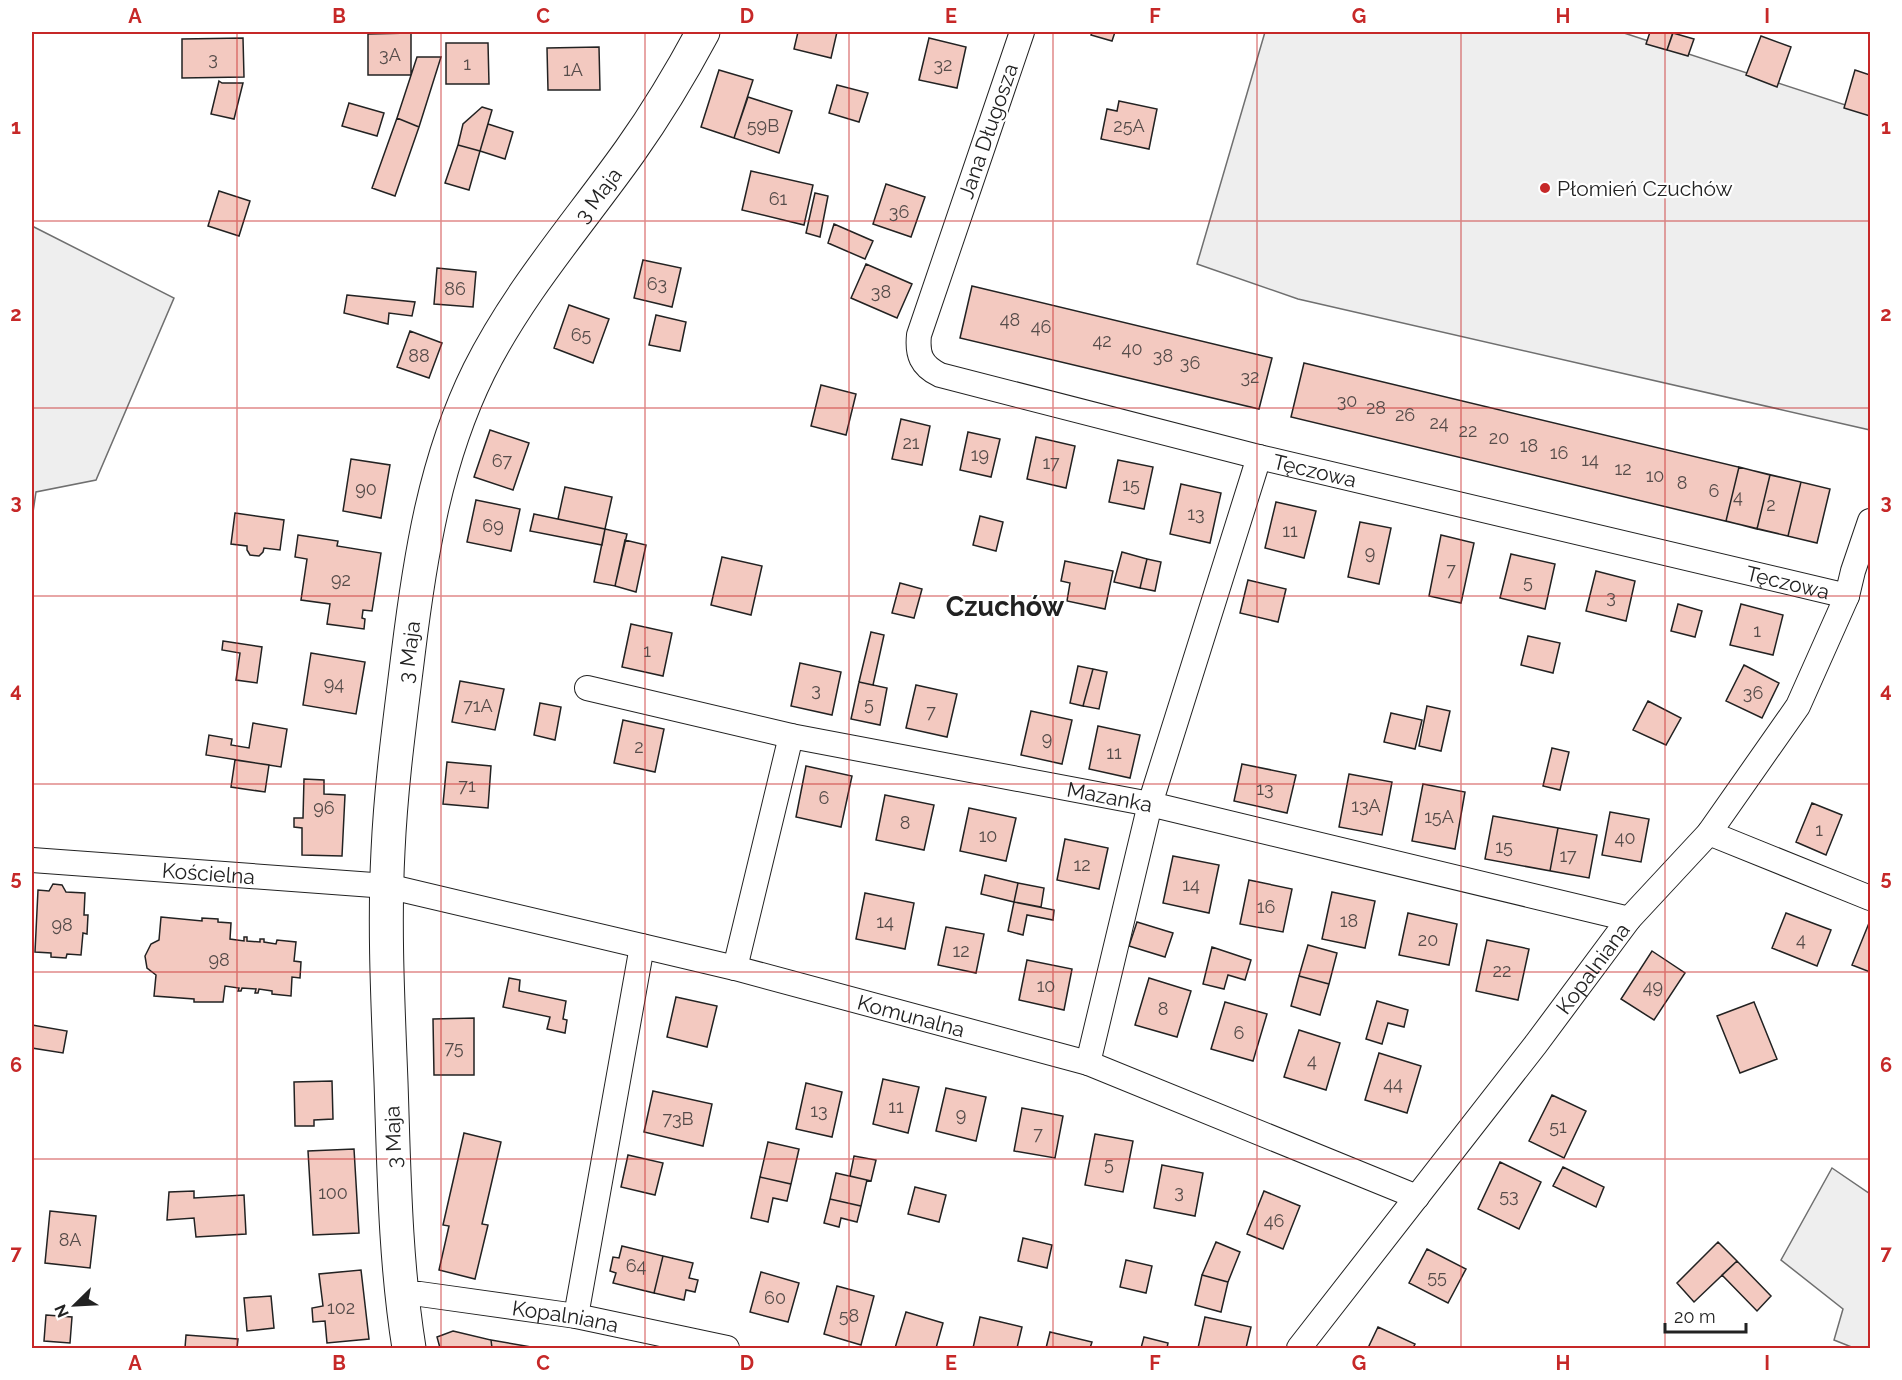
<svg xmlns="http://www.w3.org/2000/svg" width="1902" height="1380" viewBox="0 0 1902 1380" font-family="Raleway,sans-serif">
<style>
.green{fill:#eee;stroke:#6f6f6f;stroke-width:1.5}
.building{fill:#f3c9c0;stroke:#222;stroke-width:1.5}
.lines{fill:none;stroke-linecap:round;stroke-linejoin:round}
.street-casing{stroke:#222;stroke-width:26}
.secondary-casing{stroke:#222;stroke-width:35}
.street{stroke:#fff;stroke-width:24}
.secondary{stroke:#fff;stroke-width:33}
.grid{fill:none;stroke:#c62828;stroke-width:1.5;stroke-opacity:0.55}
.poi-dot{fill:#c62828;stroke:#fff;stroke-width:2}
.labels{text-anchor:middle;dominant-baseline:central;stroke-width:4.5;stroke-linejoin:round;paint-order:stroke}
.number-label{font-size:18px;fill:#564c4a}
.street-label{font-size:21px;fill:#222;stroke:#fff}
.poi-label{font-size:21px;fill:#222;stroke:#fff;text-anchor:start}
.district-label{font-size:27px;font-weight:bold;fill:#222;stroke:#fff}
.neatline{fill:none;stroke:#c62828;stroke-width:2}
.grid-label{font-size:20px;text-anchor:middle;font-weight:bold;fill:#c62828}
</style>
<rect width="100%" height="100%" fill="#fff"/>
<path class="green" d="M1265 32H1621L1870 113V430L1298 299 1197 264Z
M32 226 174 298 96 480 36 492 32 519Z
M1832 1168 1870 1194V1348H1854L1834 1340 1843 1309 1781 1260Z"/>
<path class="building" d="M798 32H837L831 58 794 49Z
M1092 32H1115L1112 41 1091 35Z
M1650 32H1673L1667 50 1646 44Z
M411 33V75H368V34Z
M1673 33 1694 39 1688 56 1667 50Z
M1761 36 1791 47 1777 87 1746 75Z
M243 38 244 77 182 78V39Z
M929 38 966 47 957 88 919 80Z
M446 43H488L489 84H446Z
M599 47 600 90H548L547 48Z
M417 57H441L419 127 397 118Z
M719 70 753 80 734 138 701 127Z
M1855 70 1870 75V116L1844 108Z
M219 81 222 83H243L234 119 211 114Z
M837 85 868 93 859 122 829 113Z
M748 97 792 111 779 153 734 138Z
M1119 101 1157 109 1149 149 1101 139 1107 109 1117 111Z
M349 103 384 113 377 136 342 126Z
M482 107 492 110 480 151 458 145 463 124Z
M397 118 419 127 395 196 372 188Z
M488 124 513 132 505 159 480 151Z
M458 145 480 151 469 190 445 183Z
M751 171 813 185 804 225 742 210Z
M886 184 925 197 911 237 873 224Z
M219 191 250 201 239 236 208 226Z
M815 193 828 196 820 237 806 233Z
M834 224 873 241 865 259 828 243Z
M643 260 681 268 672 307 634 298Z
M866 264 912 284 897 318 851 298Z
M437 268 476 272 473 307 434 304Z
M972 286 1272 358 1259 409 960 338Z
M347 295 415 302 412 316 389 313 388 324 344 313Z
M569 305 609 319 593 363 554 348Z
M656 315 686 322 680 351 649 345Z
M410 331 442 343 429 378 397 367Z
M1304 363 1830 489 1817 543 1291 417Z
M821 385 856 394 846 435 811 426Z
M901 419 930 426 922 465 892 459Z
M490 430 529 443 513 490 474 477Z
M968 432 1000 439 991 477 960 470Z
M1036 437 1075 446 1066 488 1027 479Z
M351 459 390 465 381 518 343 511Z
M1118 460 1153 467 1144 509 1109 502Z
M1739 467 1770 475 1757 529 1726 521Z
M1770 475 1801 482 1788 536 1757 529Z
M1181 484 1221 493 1210 543 1170 534Z
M565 487 612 497 605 529 558 519Z
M476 500 520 509 511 551 467 542Z
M1276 502 1316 511 1304 558 1265 548Z
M235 513 284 520 280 550 264 548 263 552 259 556 250 555 247 550V546L231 544Z
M534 514 605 529 602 545 530 531Z
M980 516 1003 522 996 551 973 545Z
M1360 522 1391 528 1379 584 1348 577Z
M605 529 627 534 615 586 594 582Z
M298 535 338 541 337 546 381 553 372 611 363 610 362 618 365 619 364 629 327 624 330 604 301 600 307 559 295 557Z
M1441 535 1474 543 1461 603 1429 596Z
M625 540 646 545 636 592 615 586Z
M1122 552 1147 559 1140 588 1114 582Z
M1511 554 1555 564 1545 609 1500 598Z
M722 557 762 566 751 615 711 605Z
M1147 559 1161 562 1155 591 1140 588Z
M1065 561 1113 571 1105 609 1067 601 1070 583 1061 581Z
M1596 571 1635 581 1626 621 1586 611Z
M1248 580 1286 589 1278 622 1240 613Z
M900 583 922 589 914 618 892 613Z
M1678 604 1702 611 1695 637 1671 631Z
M1741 604 1783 615 1773 655 1730 645Z
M631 624 672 633 663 676 622 667Z
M871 632 884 635 873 685 859 682Z
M1528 636 1560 643 1553 673 1521 665Z
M223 641 262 647 257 683 236 680 240 653 222 650Z
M311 653 365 662 356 714 303 705Z
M800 663 841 672 832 715 791 706Z
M1744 665 1779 683 1762 718 1726 701Z
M1078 666 1093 669 1083 706 1070 703Z
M1093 669 1107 672 1099 709 1083 706Z
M460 681 504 689 495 730 452 722Z
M859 682 887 688 880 725 851 719Z
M916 685 957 694 947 737 906 728Z
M1648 701 1681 718 1666 745 1633 730Z
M540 703 561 707 555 740 534 735Z
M1427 706 1450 711 1441 751 1419 746Z
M1031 711 1072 720 1062 764 1021 755Z
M1391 713 1422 720 1415 749 1384 742Z
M623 720 664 729 655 772 614 763Z
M253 723 287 729 281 767 206 755 209 735 232 739 231 745 249 748Z
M1098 726 1140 735 1130 778 1089 769Z
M1552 748 1569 752 1560 790 1543 786Z
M235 760 269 765 265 792 231 787Z
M447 762 491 766 488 808 443 804Z
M1242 764 1296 775 1287 813 1234 801Z
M806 766 852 776 841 827 796 817Z
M1349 774 1392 782 1382 835 1339 827Z
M304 779 324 780V794L345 795 342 856 302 855V828L294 827V818H303Z
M1423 784 1465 792 1455 849 1412 841Z
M885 795 934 805 924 850 876 840Z
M1812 803 1842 815 1826 855 1796 842Z
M969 808 1016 818 1006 861 960 851Z
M1610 812 1649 819 1641 862 1602 855Z
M1493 816 1597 835 1589 878 1485 859Z
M1493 816 1558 828 1550 871 1485 859Z
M1065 839 1108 848 1099 889 1057 880Z
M1173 856 1219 865 1209 913 1163 903Z
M985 875 1018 883 1014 902 981 894Z
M1249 880 1292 889 1283 932 1240 924Z
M1018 883 1044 888 1041 907 1014 902Z
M53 884 62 885 66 892 85 893 84 915H88L87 934 83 933 81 955 67 954 66 958 51 957V953L35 952 38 890 49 891Z
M1332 892 1375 901 1365 948 1322 939Z
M865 893 914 903 905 949 856 939Z
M1014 902 1054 910 1053 920 1027 915 1023 935 1008 931Z
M1408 913 1457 924 1449 965 1399 955Z
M1786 913 1831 930 1817 966 1772 948Z
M161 917 202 921V918L218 919V922L231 923 230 939 244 941V937H247V941L260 942V939H264V942L276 944 277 940 296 942 294 961 301 962 300 978 292 977 291 996 272 994V991L259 989 258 993H255L256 989 242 988 241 991H238L239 988 225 986 223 1002H194V999L154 996 156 975 147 968 145 956 151 944 159 940Z
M1137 922 1173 933 1165 957 1129 946Z
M1869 923 1870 924V972L1852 965Z
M946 927 984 934 976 973 938 965Z
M1487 940 1529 949 1518 1000 1476 991Z
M1308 945 1337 953 1329 984 1299 976Z
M1212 947 1251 960 1245 980 1228 975 1224 989 1203 984Z
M1652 951 1685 973 1654 1020 1621 999Z
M1027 960 1072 969 1064 1010 1019 1000Z
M1299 976 1329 984 1320 1015 1291 1006Z
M509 978 520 980 519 991 566 1001 563 1019 567 1020 565 1033 547 1029 550 1017 503 1007Z
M1149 978 1191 991 1177 1037 1135 1025Z
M676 997 717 1006 707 1047 667 1037Z
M1377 1001 1408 1010 1404 1027 1388 1023 1382 1044 1366 1039Z
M1225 1002 1267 1014 1253 1061 1211 1049Z
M1754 1002 1777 1059 1740 1073 1717 1016Z
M474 1018V1075H434L433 1019Z
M32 1025 67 1031 63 1053 32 1048Z
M1299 1030 1340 1043 1326 1090 1284 1077Z
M1379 1053 1421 1066 1407 1113 1365 1100Z
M883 1079 919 1087 908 1133 873 1124Z
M332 1081 333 1119 314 1120V1126H295L294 1082Z
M806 1083 842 1092 832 1137 796 1129Z
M946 1088 986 1097 976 1141 936 1131Z
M653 1091 712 1104 703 1146 644 1132Z
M1552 1095 1586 1111 1564 1158 1529 1141Z
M1022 1108 1063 1116 1055 1158 1014 1151Z
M464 1133 501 1142 482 1224 488 1225 475 1279 439 1270 449 1226 443 1225Z
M1095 1134 1133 1141 1123 1192 1085 1185Z
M768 1142 799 1149 791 1184 760 1177Z
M354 1149 359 1233 313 1235 308 1151Z
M628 1155 663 1163 655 1195 621 1187Z
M854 1156 876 1160 871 1181 850 1176Z
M1500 1162 1541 1182 1519 1229 1478 1209Z
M1162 1165 1203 1173 1195 1216 1154 1208Z
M1563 1167 1604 1187 1596 1207 1553 1186Z
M836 1173 867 1180 861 1206 830 1199Z
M760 1177 791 1184 787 1201 773 1198 768 1222 751 1218Z
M915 1187 946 1195 939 1222 908 1214Z
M194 1191V1198L244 1195 246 1234 196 1237 194 1218 167 1220 169 1192Z
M1264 1191 1300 1206 1283 1249 1247 1234Z
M830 1199 861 1206 857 1222 841 1218 839 1227 824 1223Z
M50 1211 96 1216 90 1268 45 1263Z
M1023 1238 1052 1245 1047 1268 1018 1261Z
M1216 1242 1240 1252 1228 1282 1202 1275Z
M1718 1242 1737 1261 1694 1302 1677 1283Z
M622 1246 663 1256 654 1293 613 1283 616 1273 610 1271 613 1257 619 1258Z
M1427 1249 1466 1269 1448 1303 1409 1283Z
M663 1256 693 1263 689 1278 698 1280 695 1292 686 1290 684 1300 654 1293Z
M1126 1260 1152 1266 1146 1293 1120 1287Z
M1737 1261 1771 1296 1757 1311 1722 1275Z
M361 1270 369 1339 327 1343 325 1321 313 1322 312 1308 323 1306 319 1274Z
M761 1272 799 1283 788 1322 750 1312Z
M1202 1275 1228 1282 1221 1312 1195 1305Z
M837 1286 874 1296 861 1345 824 1334Z
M271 1296 274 1328 247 1331 244 1298Z
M906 1312 943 1323 936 1348H895Z
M46 1315 72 1317 70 1343 44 1341Z
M980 1317 1022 1327 1017 1348H973Z
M1205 1317 1251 1327 1246 1348H1198Z
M1378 1327 1415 1344 1413 1348H1368Z
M453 1331 491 1340 492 1348H440L437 1337Z
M1050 1332 1092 1342 1090 1348H1046Z
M186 1335 238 1339 237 1348H185Z
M1144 1337 1168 1343 1167 1348H1141Z
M491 1340 537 1348H492Z"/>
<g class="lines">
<defs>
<g id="street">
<path id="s1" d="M1022 32 919 335C917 354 921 366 940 375L1259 457 1847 596"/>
<path id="s2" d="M587 688 791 736 1150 804 1629 919"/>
<path d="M1709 833 1870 898"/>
<path id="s3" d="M32 860 387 886 735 968 1088 1063 1417 1197"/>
<path d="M735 968 791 736"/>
<path d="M1088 1063 1150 804 1259 457"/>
<path id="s4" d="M402 1294H420L576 1316 727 1348"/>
<path d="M576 1316 642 946"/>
<path id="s5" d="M1299 1348 1536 1044 1629 919 1709 833 1798 706 1847 596 1853 571 1870 521"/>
</g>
<g id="secondary">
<path id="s6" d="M409 1348C395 1260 394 1171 391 1082 388 1005 384 928 388 851 391 785 400 720 408 655 420 557 435 460 479 371 519 291 578 224 630 151 657 113 681 73 703 32"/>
</g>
</defs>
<use href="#street" class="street-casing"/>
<use href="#secondary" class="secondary-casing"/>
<use href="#street" class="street"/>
<use href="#secondary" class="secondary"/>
</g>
<path class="grid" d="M237 32V1348M441 32V1348M645 32V1348M849 32V1348M1053 32V1348M1257 32V1348M1461 32V1348M1665 32V1348M32 221H1870M32 408H1870M32 596H1870M32 784H1870M32 972H1870M32 1159H1870"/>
<circle class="poi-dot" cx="1545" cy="188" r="6"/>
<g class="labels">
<g class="number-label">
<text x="390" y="54">3A</text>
<text x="213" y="58">3</text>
<text x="467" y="63">1</text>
<text x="943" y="64">32</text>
<text x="573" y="69">1A</text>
<text x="763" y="125">59B</text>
<text x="1129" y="125">25A</text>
<text x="778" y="198">61</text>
<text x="899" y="211">36</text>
<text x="657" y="283">63</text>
<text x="455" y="288">86</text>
<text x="881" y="291">38</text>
<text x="1010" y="319">48</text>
<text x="1041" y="326">46</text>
<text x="581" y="334">65</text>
<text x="1102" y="340">42</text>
<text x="1132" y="348">40</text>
<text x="419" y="355">88</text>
<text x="1163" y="355">38</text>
<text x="1190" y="362">36</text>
<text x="1250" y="376">32</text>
<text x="1347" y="400">30</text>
<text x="1376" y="407">28</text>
<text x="1405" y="414">26</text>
<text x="1439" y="422">24</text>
<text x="1468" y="430">22</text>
<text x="1499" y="437">20</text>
<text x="911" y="442">21</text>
<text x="1529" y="445">18</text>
<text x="1559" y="452">16</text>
<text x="980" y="454">19</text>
<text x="1590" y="459">14</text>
<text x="502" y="460">67</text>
<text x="1051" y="462">17</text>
<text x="1623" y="468">12</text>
<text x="1655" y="475">10</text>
<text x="1682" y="482">8</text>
<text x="1131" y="484">15</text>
<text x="366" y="488">90</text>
<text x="1714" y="490">6</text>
<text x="1738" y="496">4</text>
<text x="1771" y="504">2</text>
<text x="1196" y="513">13</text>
<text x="493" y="525">69</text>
<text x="1290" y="530">11</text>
<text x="1370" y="552">9</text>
<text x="1451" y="569">7</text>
<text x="341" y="579">92</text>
<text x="1528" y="581">5</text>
<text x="1611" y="596">3</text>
<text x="1757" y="630">1</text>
<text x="647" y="650">1</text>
<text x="334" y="683">94</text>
<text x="816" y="689">3</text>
<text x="1753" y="692">36</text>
<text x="869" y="703">5</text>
<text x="478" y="705">71A</text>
<text x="931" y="711">7</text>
<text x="1047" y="738">9</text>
<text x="639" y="746">2</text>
<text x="1114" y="752">11</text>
<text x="467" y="785">71</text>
<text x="1265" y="788">13</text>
<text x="824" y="797">6</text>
<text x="1366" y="805">13A</text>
<text x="324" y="807">96</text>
<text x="1439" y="816">15A</text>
<text x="905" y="822">8</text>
<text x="1819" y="829">1</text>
<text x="988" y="835">10</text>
<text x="1625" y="837">40</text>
<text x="1504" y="846">15</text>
<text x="1568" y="855">17</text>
<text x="1082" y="864">12</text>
<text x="1191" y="884">14</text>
<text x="1266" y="906">16</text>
<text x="1349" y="920">18</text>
<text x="885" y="921">14</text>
<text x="62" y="924">98</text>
<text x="1428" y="939">20</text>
<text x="1801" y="939">4</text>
<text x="961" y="950">12</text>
<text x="219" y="959">98</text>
<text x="1502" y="970">22</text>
<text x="1046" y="985">10</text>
<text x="1653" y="986">49</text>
<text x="1163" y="1008">8</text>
<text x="1239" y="1032">6</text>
<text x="454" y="1047">75</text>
<text x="1312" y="1060">4</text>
<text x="1393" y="1083">44</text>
<text x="896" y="1106">11</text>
<text x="819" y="1110">13</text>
<text x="961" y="1114">9</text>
<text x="678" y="1118">73B</text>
<text x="1558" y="1126">51</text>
<text x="1038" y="1133">7</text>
<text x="1109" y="1163">5</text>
<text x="1179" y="1191">3</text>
<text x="333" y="1192">100</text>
<text x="1509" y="1195">53</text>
<text x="1274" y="1220">46</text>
<text x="70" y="1239">8A</text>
<text x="636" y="1265">64</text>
<text x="1437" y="1276">55</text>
<text x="775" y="1297">60</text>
<text x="341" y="1307">102</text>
<text x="849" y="1315">58</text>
</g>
<g class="street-label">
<text transform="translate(988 131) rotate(-71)">Jana Długosza</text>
<text stroke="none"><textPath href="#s6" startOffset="1202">3 Maja</textPath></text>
<text stroke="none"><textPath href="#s1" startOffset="756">Tęczowa</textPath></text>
<text stroke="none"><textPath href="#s1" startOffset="1242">Tęczowa</textPath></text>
<text stroke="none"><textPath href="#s6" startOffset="698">3 Maja</textPath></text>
<text stroke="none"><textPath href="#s2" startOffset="534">Mazanka</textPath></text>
<text stroke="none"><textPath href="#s3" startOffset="177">Kościelna</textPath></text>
<text stroke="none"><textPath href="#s5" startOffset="480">Kopalniana</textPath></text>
<text stroke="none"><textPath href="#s3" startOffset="896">Komunalna</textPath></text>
<text transform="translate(393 1137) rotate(-92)">3 Maja</text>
<text stroke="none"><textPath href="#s4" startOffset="165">Kopalniana</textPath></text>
</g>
<g class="poi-label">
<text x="1557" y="188">Płomień Czuchów</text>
</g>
<g class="district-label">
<text x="1005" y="606">Czuchów</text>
</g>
</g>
<rect width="1902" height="1380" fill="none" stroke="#ffffff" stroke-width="66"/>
<g transform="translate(75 1305) rotate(246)" stroke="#ffffff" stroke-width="4.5" paint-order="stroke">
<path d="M0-4.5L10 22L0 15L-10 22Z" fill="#222222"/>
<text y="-9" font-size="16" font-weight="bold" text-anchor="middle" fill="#222222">N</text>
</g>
<path d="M1665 1323v9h81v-9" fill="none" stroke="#222222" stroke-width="3"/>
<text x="1674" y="1323" font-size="18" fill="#222222" stroke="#ffffff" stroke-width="4.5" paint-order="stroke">20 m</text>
<rect x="33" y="33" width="1836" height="1314" class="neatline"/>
<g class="grid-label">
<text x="135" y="23">A</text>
<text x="339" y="23">B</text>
<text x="543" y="23">C</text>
<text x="747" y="23">D</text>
<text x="951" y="23">E</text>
<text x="1155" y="23">F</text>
<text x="1359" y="23">G</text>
<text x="1563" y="23">H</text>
<text x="1767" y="23">I</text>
<text x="16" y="134">1</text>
<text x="1886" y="134">1</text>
<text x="16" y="321">2</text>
<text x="1886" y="321">2</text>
<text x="16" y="509">3</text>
<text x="1886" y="509">3</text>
<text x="16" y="697">4</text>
<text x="1886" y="697">4</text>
<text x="16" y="885">5</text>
<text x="1886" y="885">5</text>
<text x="16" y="1072">6</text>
<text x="1886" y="1072">6</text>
<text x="16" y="1260">7</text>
<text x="1886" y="1260">7</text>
<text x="135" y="1370">A</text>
<text x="339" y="1370">B</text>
<text x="543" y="1370">C</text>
<text x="747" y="1370">D</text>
<text x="951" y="1370">E</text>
<text x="1155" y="1370">F</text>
<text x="1359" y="1370">G</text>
<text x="1563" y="1370">H</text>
<text x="1767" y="1370">I</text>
</g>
</svg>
